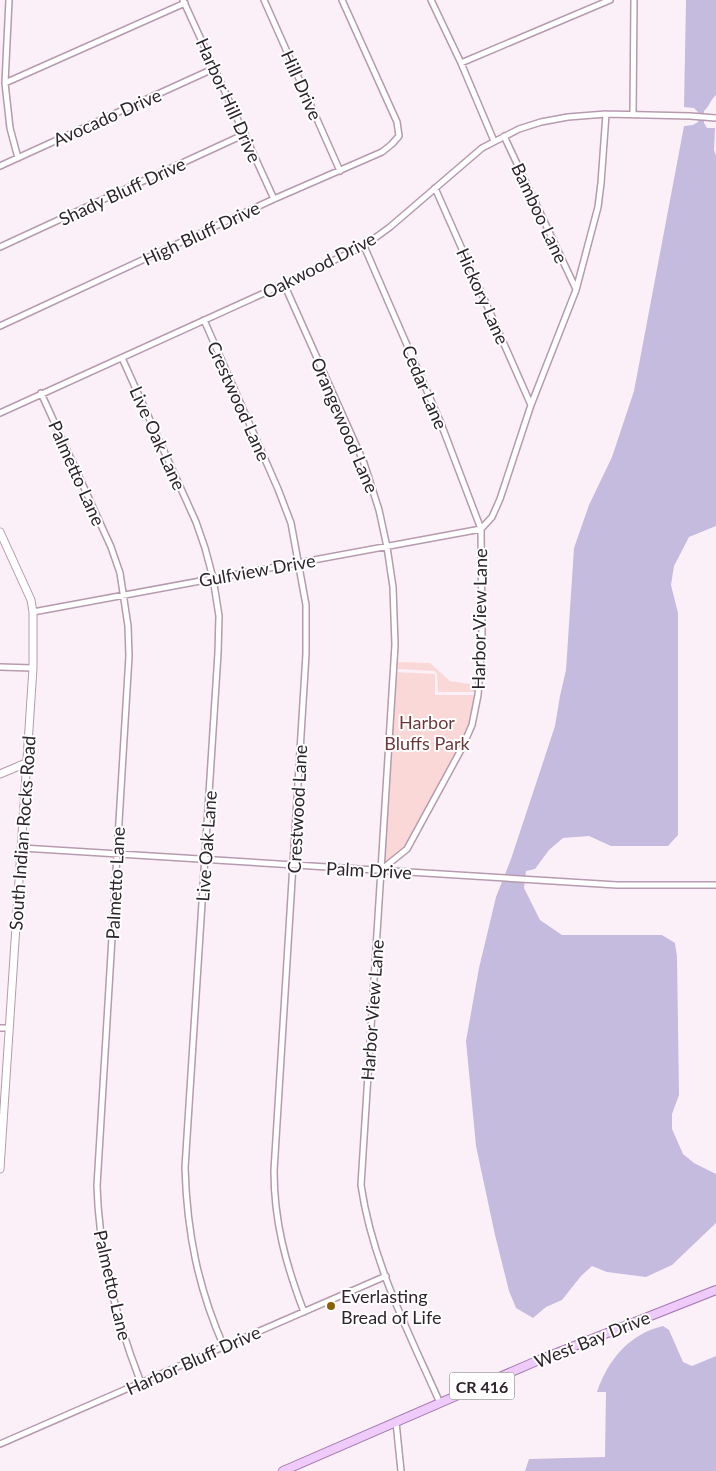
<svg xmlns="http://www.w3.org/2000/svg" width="716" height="1471" viewBox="0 0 716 1471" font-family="Lato,sans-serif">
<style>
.green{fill:#fbd8d8}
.water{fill:#c4bbde}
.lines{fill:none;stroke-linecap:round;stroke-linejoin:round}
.street-casing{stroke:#b69aad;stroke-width:8}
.secondary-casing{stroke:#b69aad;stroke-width:9}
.primary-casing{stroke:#a47ab0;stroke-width:10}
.street{stroke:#fff;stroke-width:5}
.secondary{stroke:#fff;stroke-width:7}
.primary{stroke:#efcbfb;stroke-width:8}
.poi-dot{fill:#8a6101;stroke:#fff;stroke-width:2}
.labels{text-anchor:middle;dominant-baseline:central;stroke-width:4;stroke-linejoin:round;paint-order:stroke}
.shield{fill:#fff;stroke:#6d666b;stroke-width:1}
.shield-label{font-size:16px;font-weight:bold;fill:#2e242b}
.street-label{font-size:18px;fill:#2e242b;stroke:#fff}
.park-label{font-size:18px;fill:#70373a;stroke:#fff}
.poi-label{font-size:18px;fill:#2e242b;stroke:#fff;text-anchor:start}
</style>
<rect width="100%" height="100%" fill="#fcf0f8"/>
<path class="green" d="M398 662 430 663 450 681 476 685 475 692H438L437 674 435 671 397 669Z
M394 672 435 674V695H478L472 725 407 849 381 870Z"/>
<path class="water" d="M686 0H716V95C710 100 710 106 704 111V123L707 128H715L714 150 716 156V526L689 537 674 566 671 585 678 613V835L668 846H611L589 836 563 838 549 850 535 869 526 871 524 888 540 920 562 935H662L675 943 677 957 679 1095 672 1114V1129L683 1154 694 1163 716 1174V1223L672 1265 646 1277 607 1272 592 1266 581 1276 562 1300 546 1307 533 1318 516 1308 509 1291 495 1235 476 1146 466 1041 479 968 496 897 511 859 555 726 560 696 566 670 574 548 589 505 612 457 634 391 684 126 693 125 698 122 699 113 694 108 684 107Z
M663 1326 669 1330 683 1362 692 1366 716 1356V1471H525L529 1459 605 1457 606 1392H597C608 1360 629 1334 663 1326Z"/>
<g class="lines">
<defs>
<path id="street" d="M9 0 5 83 10 128 18 158
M183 0 274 199
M264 0 340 171
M431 0 461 63 494 141
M461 63 610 0
M5 83 185 3
M633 114 634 0
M504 136 576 289
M0 166 215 68
M435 188 531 405
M0 247 245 134
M284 284 364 463 379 510 387 547 393 587 395 645 381 870
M204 320 278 489 291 523 306 605V654L274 1171C274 1222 286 1265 304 1312
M0 326 274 199 382 152 392 144 399 136 397 122 342 0
M122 358 196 522 205 548 213 578 219 616 218 653 185 1168C187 1233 198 1288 224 1347
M41 393 111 547 120 573 128 626 129 656 97 1186C99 1254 116 1319 141 1383
M0 413 284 284 364 246 390 227 482 148 519 129 541 122 568 117 606 114 690 116 716 118
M33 612 481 529 440 421 364 246
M0 667 33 668
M22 848 617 885H716
M0 1028H9
M440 1403C409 1333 372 1262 361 1185L381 870 407 849 462 748 472 725 478 695 482 641 481 529 492 517 500 499 531 405 576 290 598 207 601 183 606 114
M396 1422 401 1471
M0 1444 386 1276"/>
<path id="secondary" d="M0 532 31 600 33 612V668L0 1169
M0 774 26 763"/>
<path id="primary" d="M283 1471 539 1360 716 1290"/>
</defs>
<use href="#street" class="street-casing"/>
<use href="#secondary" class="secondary-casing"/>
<use href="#primary" class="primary-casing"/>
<use href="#street" class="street"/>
<use href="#secondary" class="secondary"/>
<use href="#primary" class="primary"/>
</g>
<circle class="poi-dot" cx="331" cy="1306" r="5"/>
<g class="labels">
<rect class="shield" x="449.5" y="1372.5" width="65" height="27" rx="4"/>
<g class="shield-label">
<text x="482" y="1386">CR 416</text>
</g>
<g class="street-label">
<text transform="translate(302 85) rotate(66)">Hill Drive</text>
<text transform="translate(229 100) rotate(66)">Harbor Hill Drive</text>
<text transform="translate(107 117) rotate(-24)">Avocado Drive</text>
<text transform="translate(122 191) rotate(-25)">Shady Bluff Drive</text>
<text transform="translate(540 213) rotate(65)">Bamboo Lane</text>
<text transform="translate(201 233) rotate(-25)">High Bluff Drive</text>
<text transform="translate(319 265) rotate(-27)">Oakwood Drive</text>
<text transform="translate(483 296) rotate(66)">Hickory Lane</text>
<text transform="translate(425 387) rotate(67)">Cedar Lane</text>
<text transform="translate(239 401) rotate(66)">Crestwood Lane</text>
<text transform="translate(345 425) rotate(67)">Orangewood Lane</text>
<text transform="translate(158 438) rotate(66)">Live Oak Lane</text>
<text transform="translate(77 473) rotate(66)">Palmetto Lane</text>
<text transform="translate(257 570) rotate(-10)">Gulfview Drive</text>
<text transform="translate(479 619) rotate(-89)">Harbor View Lane</text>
<text transform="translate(297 809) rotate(-87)">Crestwood Lane</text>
<text transform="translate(22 833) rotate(-86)">South Indian Rocks Road</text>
<text transform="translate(206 846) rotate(-86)">Live Oak Lane</text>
<text transform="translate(369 870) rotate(3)">Palm Drive</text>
<text transform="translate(115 883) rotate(-87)">Palmetto Lane</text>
<text transform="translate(372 1010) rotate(-86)">Harbor View Lane</text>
<text transform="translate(113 1285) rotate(77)">Palmetto Lane</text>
<text transform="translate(592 1339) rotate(-22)">West Bay Drive</text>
<text transform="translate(193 1360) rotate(-24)">Harbor Bluff Drive</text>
</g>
<g class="park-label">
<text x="427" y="722">Harbor<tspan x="427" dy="21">Bluffs Park</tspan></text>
</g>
<g class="poi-label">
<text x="341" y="1296">Everlasting<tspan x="341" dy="21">Bread of Life</tspan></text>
</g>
</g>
</svg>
